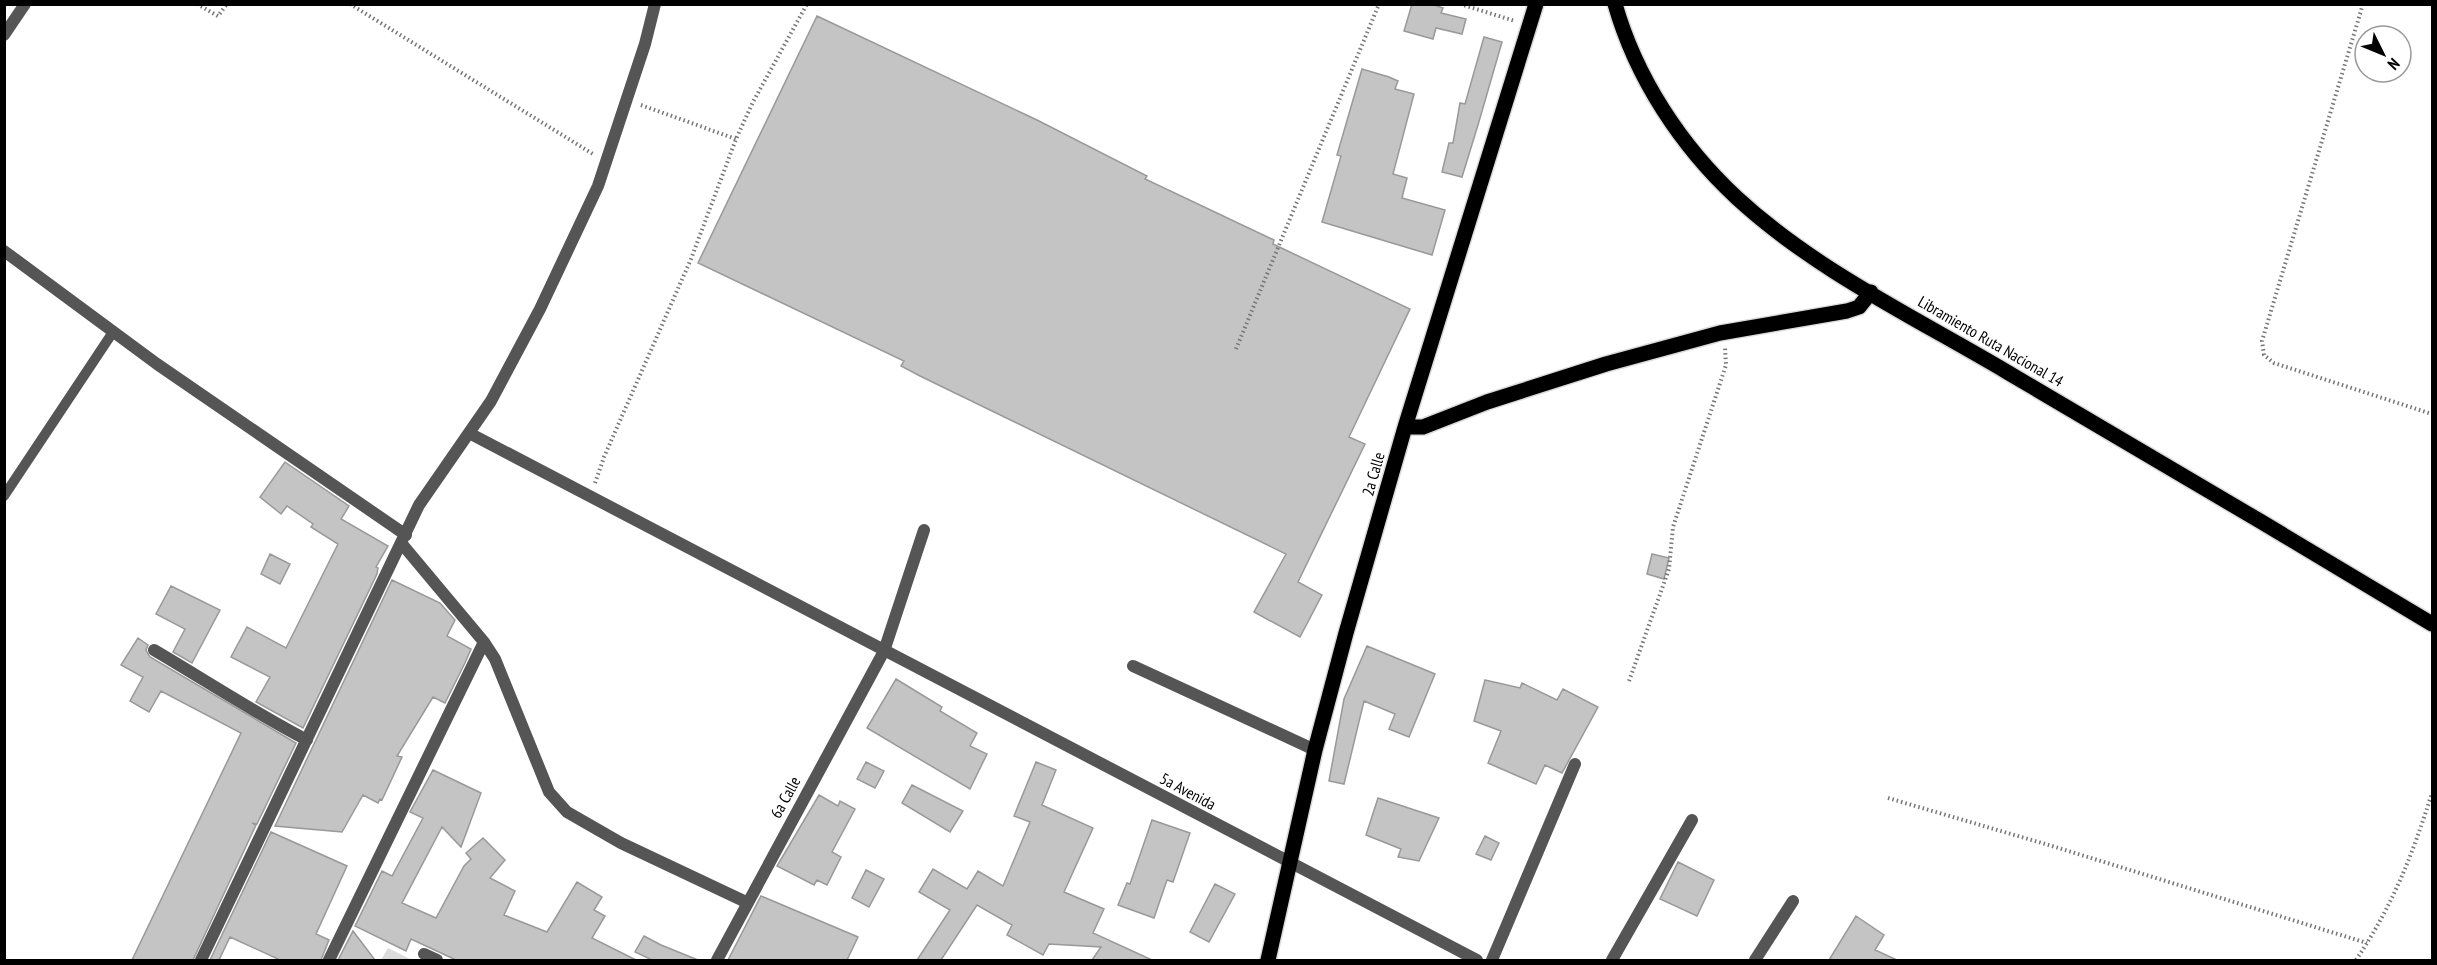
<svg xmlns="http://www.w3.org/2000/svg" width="2437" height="965" viewBox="0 0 2437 965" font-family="'PT Sans Narrow',sans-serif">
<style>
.green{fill:#dcdcdc}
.building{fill:#c4c4c4;stroke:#999;stroke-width:1.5}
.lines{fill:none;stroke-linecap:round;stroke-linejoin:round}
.primary-casing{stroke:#dbdbdb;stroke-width:18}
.path{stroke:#777;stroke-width:4;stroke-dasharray:1.5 3;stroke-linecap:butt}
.lane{stroke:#555;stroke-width:10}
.street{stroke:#555;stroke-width:12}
.primary{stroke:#000;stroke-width:15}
.labels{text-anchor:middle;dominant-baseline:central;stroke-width:4.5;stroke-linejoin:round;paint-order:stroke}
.street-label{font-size:16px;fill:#000;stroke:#fff}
</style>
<rect width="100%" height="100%" fill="#fff"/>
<path class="green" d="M388 948 412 960H381Z"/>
<path class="building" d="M1412 4H1431L1443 8 1441 13 1466 19 1462 34 1436 28 1433 39 1404 31Z
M817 16 1037 120 1147 176 1145 179 1274 240 1273 244 1410 309 1349 437 1365 444 1298 582 1322 595 1300 637 1254 612 1286 554 920 376 901 366 904 361 698 263Z
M1484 37 1502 42 1478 125 1462 177 1442 172 1449 143H1453L1460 103 1465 104Z
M1362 69 1389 77 1398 81 1395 89 1414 94 1393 174 1407 178 1402 198 1445 210 1432 255 1322 222 1341 156 1337 155Z
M285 462 349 506 341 519 388 546 376 567 378 568 377 574 303 728 256 702 270 677 231 657 247 627 286 648 338 544 311 527 313 524 287 506 281 514 260 497Z
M270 554 290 564 280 584 261 574Z
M1652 554 1669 558 1664 579 1647 574Z
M392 580 440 603 455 620 447 636 471 649 465 663 445 703 433 697 397 756 402 757 382 800 380 799 378 803 363 795 342 832 275 826Z
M171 586 220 610 192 663 173 652 185 629 156 614Z
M138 638 148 645 146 650 150 657 296 743 257 824 252 823 256 825 193 960H132L241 733 161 691 149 712 130 701 143 677 121 665Z
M1367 646 1435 674 1409 737 1389 729 1395 714 1364 701 1344 784 1329 781 1344 699Z
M896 679 942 707 940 711 977 733 970 746 987 754 970 789 867 728Z
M1485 680 1520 688 1522 683 1557 700 1563 689 1598 707 1562 773 1545 765 1536 784 1488 763 1501 731 1474 721Z
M866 762 884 771 875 788 857 779Z
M1036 762 1056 770 1042 805 1093 828 1064 892 1104 909 1093 933 1152 960H1092L1101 947 1049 944 1043 955 1007 935 1012 925 977 905 941 960H917L950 910 919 892 933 869 967 889 978 871 1003 886 1030 822 1014 816Z
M433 770 481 793 461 847 442 827 402 903 436 918 464 866 471 859 466 853 483 838 505 860 490 878 515 891 504 915 547 932 577 882 602 897 594 910 605 916 592 938 636 960H456L411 939 406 951 355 926 382 871 392 876 423 818 410 812Z
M912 785 963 811 950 832 902 803Z
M819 795 838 806 840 801 855 809 832 852 841 857 827 885 817 880 814 885 777 866Z
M1378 798 1439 818 1419 861 1398 857 1401 849 1366 835Z
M1152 820 1190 833 1173 882 1167 880 1154 918 1118 905 1127 883 1130 884Z
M271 832 347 866 316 934 329 940 321 960H280L230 937 219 960H210Z
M1485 836 1499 843 1491 860 1476 854Z
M1678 862 1714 880 1697 916 1660 899Z
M866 870 884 879 869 907 852 898Z
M1215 884 1235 894 1209 942 1190 932Z
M761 896 858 937 847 960H728Z
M1856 916 1884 935 1875 950 1897 960H1829Z
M353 931 375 960H338Z
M644 936 661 945 698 960H652L635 952Z"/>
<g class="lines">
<defs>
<path id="primary" d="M1615 4C1636 78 1681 146 1737 198 1815 270 1916 318 2007 372 2149 455 2291 539 2432 624
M1405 427H1423L1487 402 1606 364 1720 333 1847 311 1859 307 1871 292
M1268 960 1315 750 1346 633 1405 427 1536 4"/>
</defs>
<use href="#primary" class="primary-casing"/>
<path class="path" d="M197 4 218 16 227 4
M350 4 593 154
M1460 4 1515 21
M2363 4 2262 341 2264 355 2274 363 2432 414
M641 105 736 139
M1236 349 1379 4
M595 483 604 457 691 259 736 139 753 102 807 4
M1629 681 1669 569 1673 527 1726 365 1725 348
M1888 798 2052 846 2367 943
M2356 960C2393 905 2412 856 2432 793"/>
<path class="lane" d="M4 496 113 332"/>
<path class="street" d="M4 35 25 4
M4 251 157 364 406 535
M469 433 1477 960
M402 544 484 642 495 659 549 792 567 812 621 843 746 902
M154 650C205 680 255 713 307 740
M1133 666 1315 750
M424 954 437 960
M201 960 419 505 491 401 540 309 598 186 645 44 655 4
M329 960 484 642
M717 960 884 651 924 530
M1492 960 1575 764
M1612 960 1692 820
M1755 960 1793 901"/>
<use href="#primary" class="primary"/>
</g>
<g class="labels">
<g class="street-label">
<text transform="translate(1991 341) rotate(30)">Libramiento Ruta Nacional 14</text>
<text transform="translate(1373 474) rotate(-74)">2a Calle</text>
<text transform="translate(1188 791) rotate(28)">5a Avenida</text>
<text transform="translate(785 797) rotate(-61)">6a Calle</text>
</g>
</g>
<rect width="2437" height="965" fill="none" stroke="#000000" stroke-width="12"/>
<g transform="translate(2383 54) rotate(133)"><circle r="28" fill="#ffffff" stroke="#999999" stroke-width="1.5"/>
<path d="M0-4.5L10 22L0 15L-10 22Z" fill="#000000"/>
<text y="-9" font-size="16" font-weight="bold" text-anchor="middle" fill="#000000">N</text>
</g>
</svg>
